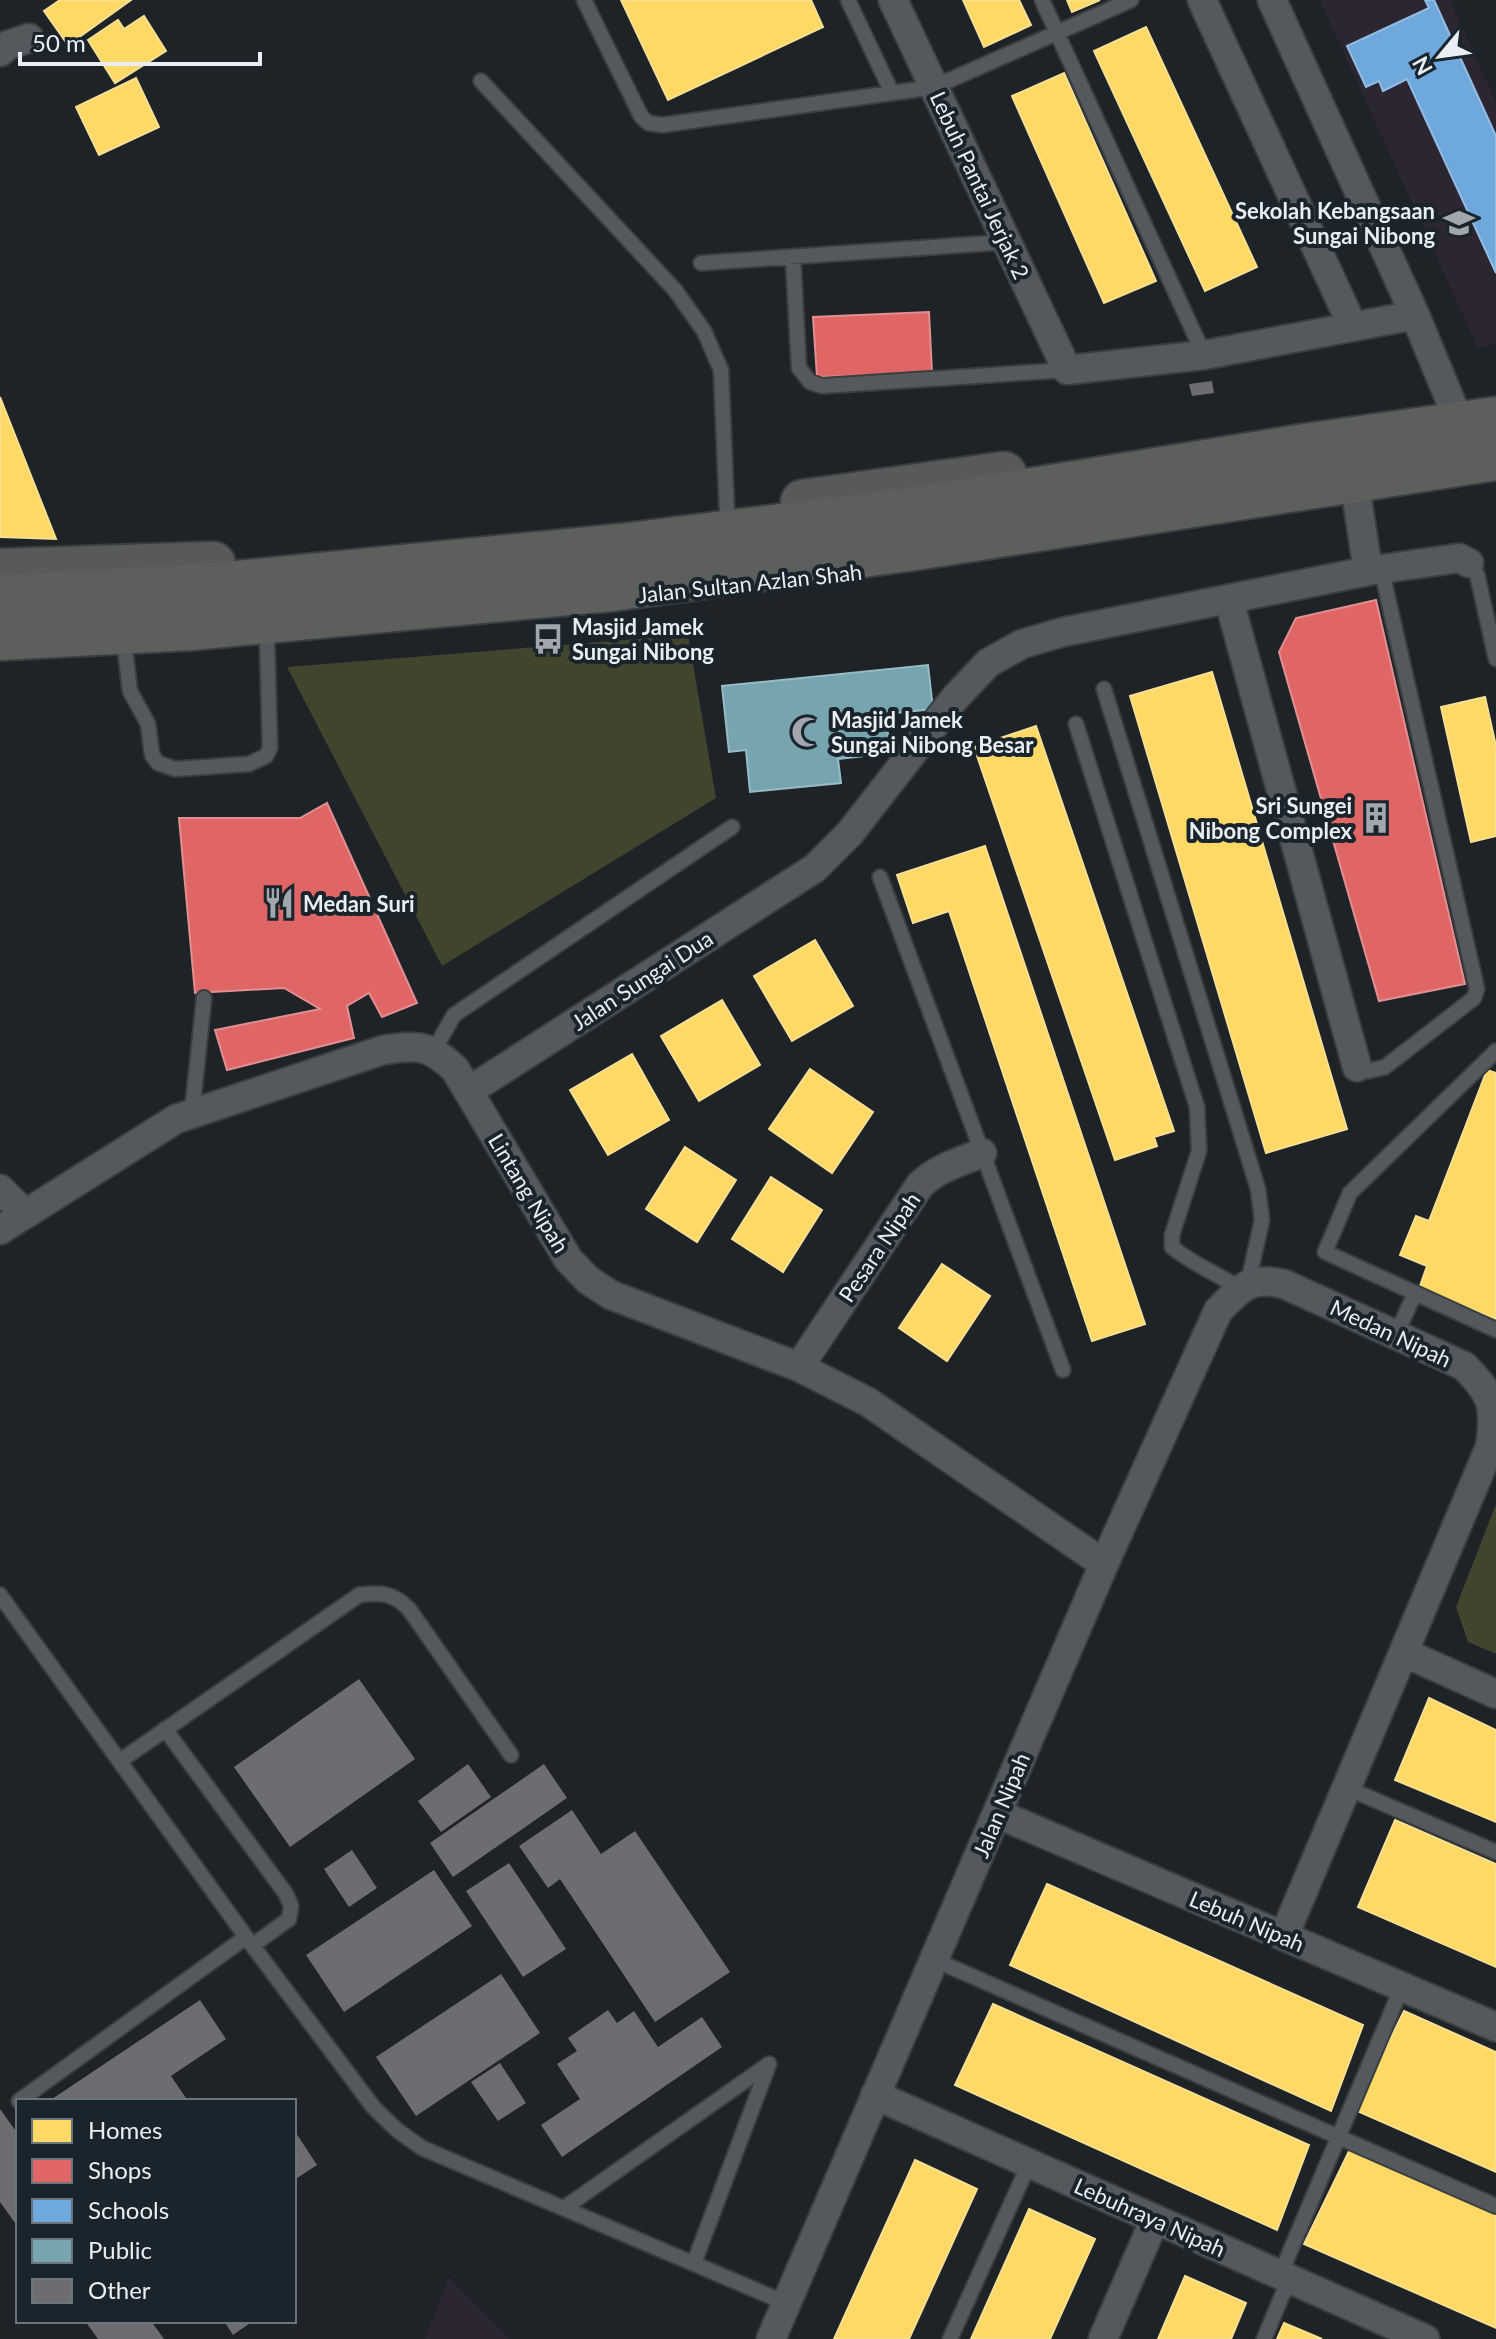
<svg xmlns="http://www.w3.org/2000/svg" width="1496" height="2339" viewBox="0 0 1496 2339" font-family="Lato,sans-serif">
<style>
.education{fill:#2c2633}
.green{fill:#41452e}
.homes{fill:#ffd966;stroke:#f8df91;stroke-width:2}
.shops{fill:#e06666;stroke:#e28f91;stroke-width:2}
.schools{fill:#6fa8dc;stroke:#93bde3;stroke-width:2}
.public{fill:#76a5af;stroke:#98bbc4;stroke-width:2}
.building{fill:#6d6d71}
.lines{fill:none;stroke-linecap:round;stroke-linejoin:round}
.lane-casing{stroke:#393e41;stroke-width:18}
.street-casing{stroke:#393e41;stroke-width:32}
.primary-casing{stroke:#393e41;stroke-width:48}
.highway-casing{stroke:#393e41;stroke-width:48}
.lane{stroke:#55595e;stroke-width:14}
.street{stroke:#55595e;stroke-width:28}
.primary{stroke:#575a59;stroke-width:44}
.highway{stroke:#5c5f5b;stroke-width:44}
.labels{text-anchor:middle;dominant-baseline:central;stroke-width:8;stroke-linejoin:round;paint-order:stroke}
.street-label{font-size:22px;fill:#e8eef4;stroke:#1a242c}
.poi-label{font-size:22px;font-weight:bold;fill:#e8eef4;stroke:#1a242c;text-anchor:start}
</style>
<rect width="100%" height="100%" fill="#1e2328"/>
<path class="education" d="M1320 0H1450L1496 103V344L1478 348Z
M449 2278 510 2339H425Z"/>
<path class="green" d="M688 635 716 798 442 966 287 667Z
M1496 1504V1654L1468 1642 1456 1607Z"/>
<path class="homes" d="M60 0H131L68 45 44 11Z
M621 0H811L823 27 668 100Z
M963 0H1019L1031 25 984 47Z
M1067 0H1100L1072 12Z
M144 16 166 51 115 83 88 40 118 20 124 29Z
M1146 27 1257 267 1205 291 1094 51Z
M1064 73 1156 281 1104 303 1012 96Z
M136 78 159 127 99 155 76 107Z
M0 397 56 539 0 537Z
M1212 672 1347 1129 1266 1153 1130 696Z
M1485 697 1496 746V836L1471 842 1441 707Z
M1036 726 1174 1131 1154 1137 1157 1146 1115 1160 974 747Z
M985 846 1145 1324 1092 1341 949 911 913 923 897 875Z
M815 940 853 1006 792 1041 754 976Z
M722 1000 760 1065 699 1101 661 1036Z
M632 1054 669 1120 608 1155 570 1090Z
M810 1069 873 1112 832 1173 769 1129Z
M1487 1070 1496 1073V1319L1419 1289 1427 1266 1400 1255 1416 1216 1429 1221Z
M685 1147 736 1180 697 1242 646 1209Z
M771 1177 822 1210 783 1272 732 1239Z
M942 1264 990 1296 947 1361 899 1328Z
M1429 1698 1496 1730V1822L1395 1780Z
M1395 1820 1496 1864V1967L1358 1907Z
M1047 1884 1363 2025 1331 2111 1010 1965Z
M993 2004 1309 2145 1277 2230 955 2085Z
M1404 2011 1496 2052V2172L1355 2110Z
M1352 2145 1496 2209V2328L1304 2244Z
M915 2160 977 2189 909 2339H834Z
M1029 2209 1095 2239 1050 2339H971Z
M1185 2276 1246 2303 1231 2339H1158Z
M1284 2323 1322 2339H1277Z"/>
<path class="shops" d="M929 312 932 373 817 377 813 317Z
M1376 600 1465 984 1379 1001 1279 652 1296 618Z
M327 803 417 1003 382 1017 369 993 347 1006 354 1038 227 1070 215 1030 320 1009 284 988 195 993 179 818H300Z"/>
<path class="schools" d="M1425 0H1434L1496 136V273L1407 79 1383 91 1379 81 1366 87 1347 46 1429 8Z"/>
<path class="public" d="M928 665 933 709 886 714 890 753 838 759 841 783 750 792 746 750 729 752 722 686Z"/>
<path class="building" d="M1212 381 1214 393 1192 396 1189 384Z
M359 1679 415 1759 290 1847 234 1767Z
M468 1764 491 1797 441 1832 418 1801Z
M544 1764 567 1798 453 1877 430 1843Z
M572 1810 601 1854 635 1831 730 1972 655 2022 560 1879 548 1888 519 1846Z
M352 1850 377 1888 349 1907 324 1869Z
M509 1863 566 1949 523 1977 466 1891Z
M434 1870 472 1926 344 2012 306 1955Z
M501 1974 540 2033 416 2116 376 2057Z
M200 2000 226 2039 171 2076 188 2101H49Z
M608 2010 617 2023 634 2011 658 2047 702 2017 722 2047 562 2157 541 2125 580 2099 557 2064 577 2051 568 2038Z
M500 2063 526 2103 498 2121 471 2082Z
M0 2109 18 2134V2227L0 2202Z
M294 2130 317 2165 294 2180Z
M85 2321H151L164 2339H98Z
M224 2321H253L233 2335Z"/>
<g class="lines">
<defs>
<path id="lane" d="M584 0 641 116 648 123 662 125 892 93 848 0
M1042 0 1204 355
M481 81 675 290 704 331 721 370 727 513
M892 93 934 87 1131 0
M793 258 799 368 810 382 822 386 1067 370
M701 263 1007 242
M1469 563 1477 574 1496 659
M125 649 130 691 148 724 152 755 158 763 175 769 249 764 266 756 270 748 267 638
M1104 689 1258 1189 1262 1220 1248 1283
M1076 724 1197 1107 1199 1151 1172 1235V1247C1192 1264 1218 1274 1239 1288
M880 877 1063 1370
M434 1050 454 1015 732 827
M1496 1051 1350 1193 1325 1252 1496 1330
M1357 1067 1368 1071 1385 1067 1474 998 1477 989 1381 568
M192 1113 204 998
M1396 1335 1414 1295
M0 1595 246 1937 374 2108 397 2130 422 2148 786 2303
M165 1729 286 1894 291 1906 289 1919 253 1945
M120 1761 359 1595C381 1592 393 1593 409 1609L511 1755
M1347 1788 1496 1852
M935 1960 1496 2206
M19 2101 246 1937
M564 2208 769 2064
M694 2263 769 2064
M1280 2275 1402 1987
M950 2339 1029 2164
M1264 2339 1289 2279"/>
<path id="street" d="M893 0 1067 370 1204 355 1415 315
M1202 0 1353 327
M1272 0 1415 315 1453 407
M0 52 8 45 29 38
M1356 492 1368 571
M1229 600 1357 1067
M469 1091 815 868 850 833 955 698 988 663 1022 644 1063 632 1368 571 1459 558 1469 563
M0 1189 25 1214
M0 1230 176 1119 383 1050C420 1045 427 1044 455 1069L568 1259 588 1280 611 1295 799 1367 868 1402 1104 1564
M799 1367 920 1185C938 1168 959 1162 982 1153
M1405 1653 1496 1694
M998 1814 1496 2027
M875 2095 1425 2339
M771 2339 1104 1564 1218 1311C1241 1287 1250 1276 1284 1284L1464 1366C1493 1395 1496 1406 1490 1447L1284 1936
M1103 2339 1155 2219"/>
<path id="primary" d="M803 502 1004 474
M0 571 213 564"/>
<path id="highway" d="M0 597 227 584 621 546 909 510 1298 447 1496 419
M0 638 191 628 612 589 922 547 1496 458"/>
</defs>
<use href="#lane" class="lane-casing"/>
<use href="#street" class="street-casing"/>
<use href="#primary" class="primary-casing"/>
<use href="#highway" class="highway-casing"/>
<use href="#lane" class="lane"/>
<use href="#street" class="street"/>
<use href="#primary" class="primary"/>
<use href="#highway" class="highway"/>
</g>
<defs>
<symbol id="school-bare" viewBox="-9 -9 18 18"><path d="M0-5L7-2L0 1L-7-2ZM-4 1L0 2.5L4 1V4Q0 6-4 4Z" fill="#a1a7ad" stroke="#1a242c" stroke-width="2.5" paint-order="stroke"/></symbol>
<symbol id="bus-bare" viewBox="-9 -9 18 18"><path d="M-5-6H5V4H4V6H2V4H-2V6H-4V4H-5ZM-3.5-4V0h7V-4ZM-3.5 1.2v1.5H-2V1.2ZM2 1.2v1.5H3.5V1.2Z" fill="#a1a7ad" stroke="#1a242c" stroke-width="2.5" paint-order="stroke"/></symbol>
<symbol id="mosque-bare" viewBox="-9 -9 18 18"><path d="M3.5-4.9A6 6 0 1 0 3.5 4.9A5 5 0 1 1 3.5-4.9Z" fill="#a1a7ad" stroke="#1a242c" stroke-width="2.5" paint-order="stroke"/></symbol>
<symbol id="building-bare" viewBox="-9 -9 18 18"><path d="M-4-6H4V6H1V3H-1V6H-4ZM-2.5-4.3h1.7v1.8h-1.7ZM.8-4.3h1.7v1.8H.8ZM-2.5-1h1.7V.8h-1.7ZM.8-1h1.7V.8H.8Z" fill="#a1a7ad" stroke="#1a242c" stroke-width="2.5" paint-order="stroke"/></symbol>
<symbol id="restaurant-bare" viewBox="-9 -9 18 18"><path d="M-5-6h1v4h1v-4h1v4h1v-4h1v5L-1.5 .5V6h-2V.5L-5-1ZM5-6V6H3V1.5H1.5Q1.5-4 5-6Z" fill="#a1a7ad" stroke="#1a242c" stroke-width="2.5" paint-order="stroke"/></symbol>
</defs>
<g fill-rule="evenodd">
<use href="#school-bare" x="1437" y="201" width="44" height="44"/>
<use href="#bus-bare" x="526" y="617" width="44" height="44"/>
<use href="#mosque-bare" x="785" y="710" width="44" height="44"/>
<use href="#building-bare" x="1354" y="796" width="44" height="44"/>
<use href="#restaurant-bare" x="257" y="881" width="44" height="44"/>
</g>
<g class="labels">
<g class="street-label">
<text transform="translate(980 185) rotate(65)">Lebuh Pantai Jerjak 2</text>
<text transform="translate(750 583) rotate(-6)">Jalan Sultan Azlan Shah</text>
<text transform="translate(642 980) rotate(-33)">Jalan Sungai Dua</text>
<text transform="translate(529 1193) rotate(59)">Lintang Nipah</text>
<text transform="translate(879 1247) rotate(-56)">Pesara Nipah</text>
<text transform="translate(1391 1333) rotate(25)">Medan Nipah</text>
<text transform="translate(1001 1805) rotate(-67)">Jalan Nipah</text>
<text transform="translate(1247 1921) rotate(23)">Lebuh Nipah</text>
<text transform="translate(1150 2217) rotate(24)">Lebuhraya Nipah</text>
</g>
<g class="poi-label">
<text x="1435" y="210" text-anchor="end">Sekolah Kebangsaan<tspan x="1435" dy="25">Sungai Nibong</tspan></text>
<text x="572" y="626">Masjid Jamek<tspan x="572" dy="25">Sungai Nibong</tspan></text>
<text x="831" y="719">Masjid Jamek<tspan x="831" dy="25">Sungai Nibong Besar</tspan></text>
<text x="1352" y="805" text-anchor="end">Sri Sungei<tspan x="1352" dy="25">Nibong Complex</tspan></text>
<text x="303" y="903">Medan Suri</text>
</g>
</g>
<rect x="16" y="2099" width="280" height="224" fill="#1a242c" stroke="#6c757c" stroke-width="2"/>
<rect x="32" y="2119" width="40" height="24" fill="#ffd966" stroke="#6c757c" stroke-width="2"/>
<text x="88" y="2139" font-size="24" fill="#e8eef4">Homes</text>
<rect x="32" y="2159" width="40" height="24" fill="#e06666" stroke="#6c757c" stroke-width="2"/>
<text x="88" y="2179" font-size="24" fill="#e8eef4">Shops</text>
<rect x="32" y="2199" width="40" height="24" fill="#6fa8dc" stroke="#6c757c" stroke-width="2"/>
<text x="88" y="2219" font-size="24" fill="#e8eef4">Schools</text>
<rect x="32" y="2239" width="40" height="24" fill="#76a5af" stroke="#6c757c" stroke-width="2"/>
<text x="88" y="2259" font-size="24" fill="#e8eef4">Public</text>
<rect x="32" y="2279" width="40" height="24" fill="#6d6d71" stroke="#6c757c" stroke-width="2"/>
<text x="88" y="2299" font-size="24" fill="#e8eef4">Other</text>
<g transform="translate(1440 56) rotate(241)" stroke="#1a242c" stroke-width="6" paint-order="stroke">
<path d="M0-6L14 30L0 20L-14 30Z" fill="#e8eef4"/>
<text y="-12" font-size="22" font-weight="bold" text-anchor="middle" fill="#e8eef4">N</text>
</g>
<path d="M20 52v12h240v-12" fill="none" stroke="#e8eef4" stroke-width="4"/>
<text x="32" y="52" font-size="24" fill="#e8eef4" stroke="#1a242c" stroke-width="6" paint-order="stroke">50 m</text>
</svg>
